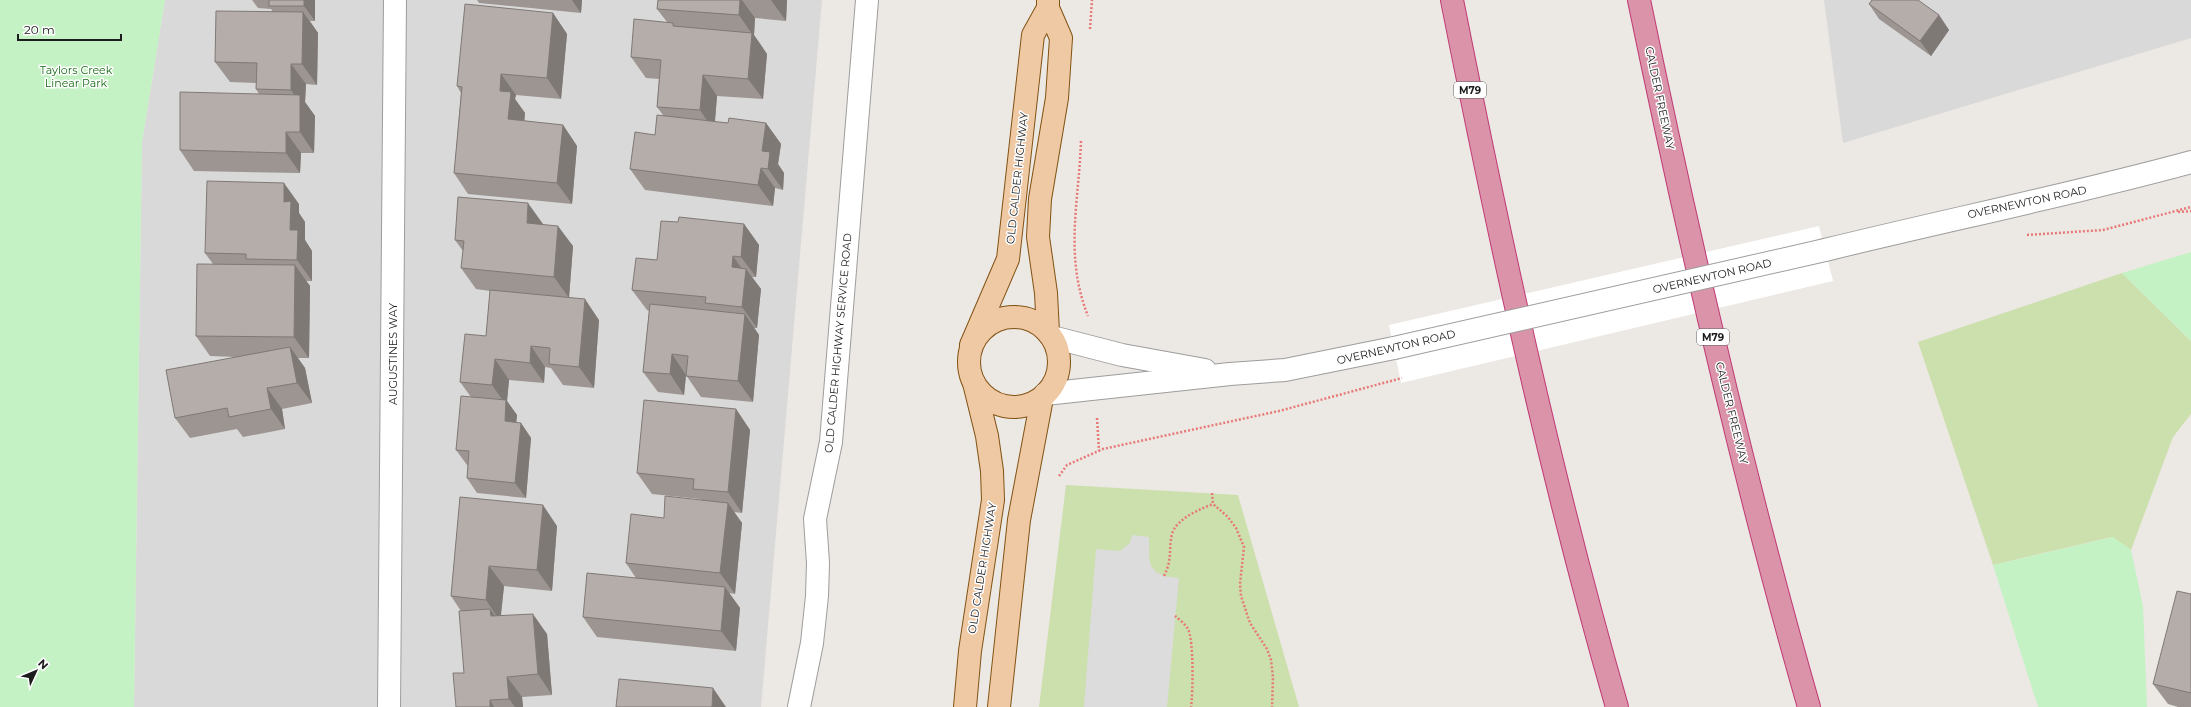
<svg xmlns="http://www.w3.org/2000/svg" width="2191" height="707" viewBox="0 0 2191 707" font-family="Montserrat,sans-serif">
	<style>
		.residential { fill: #dad9d9 }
		.grass { fill: #cce0ae }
		.park { fill: #c5f2c4 }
		.parking { fill: #dcdcdc }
		.pier { fill: #fff }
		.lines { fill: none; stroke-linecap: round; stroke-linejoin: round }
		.minor-casing { stroke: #9d9d9d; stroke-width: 24 }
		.primary-casing { stroke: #815212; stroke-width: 24 }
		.motorway-casing { stroke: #c03975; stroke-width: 24 }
		.path { stroke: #e77978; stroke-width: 2.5; stroke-dasharray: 2 2; stroke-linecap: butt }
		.minor { stroke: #fff; stroke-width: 22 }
		.primary { stroke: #efc8a4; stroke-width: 22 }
		.motorway { stroke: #da93a8; stroke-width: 22 }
		.minor-bridge-casing { stroke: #9d9d9d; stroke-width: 24; stroke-linecap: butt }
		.minor-bridge { stroke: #fff; stroke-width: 22 }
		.wall { fill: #9c9591 }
		.shaded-wall { fill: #7f7976 }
		.building { fill: #b5ada9; stroke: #7f7976 }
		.labels { text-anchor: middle; stroke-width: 3; stroke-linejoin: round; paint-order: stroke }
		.shield { fill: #fff; stroke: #606060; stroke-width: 1 }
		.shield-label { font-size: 10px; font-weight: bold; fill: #1c1c1c }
		.park-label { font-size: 11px; fill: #1a6b19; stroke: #fff }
		.street-label { font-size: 11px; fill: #1c1c1c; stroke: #fff }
	</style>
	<rect width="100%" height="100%" fill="#ece8e3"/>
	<!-- residential -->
	<g class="residential">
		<polygon points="165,0 822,0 761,707 134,707 142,142"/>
		<polygon points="1824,0 2191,0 2191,38 1843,143"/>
	</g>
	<!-- grass -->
	<g class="grass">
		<polygon points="2122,273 2191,341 2191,414 2173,437 2131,550 2112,537 1993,565 1918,342"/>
		<polygon points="1066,485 1238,495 1299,707 1039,707"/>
	</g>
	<!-- park -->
	<g class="park">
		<polygon points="0,0 165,0 142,142 134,707 0,707"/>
		<polygon points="2191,252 2191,341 2122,273"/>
		<polygon points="2113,537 2131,550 2143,606 2147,707 2038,707 1993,565"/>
	</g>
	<!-- parking -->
	<polygon class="parking" points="1132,535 1149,537 1149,558 1151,566 1156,572 1164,576 1179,578 1167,707 1084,707 1096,549 1120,551 1130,543"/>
	<!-- pier -->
	<polygon class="pier" points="1819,226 1833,281 1401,383 1389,325"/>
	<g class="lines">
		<defs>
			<g id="minor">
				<path d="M 1825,250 C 1947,220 2070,195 2191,162"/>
				<polyline points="1052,337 1122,355 1205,370"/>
				<polyline points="1045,394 1230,374 1285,370 1394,348"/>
				<polyline points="389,707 395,0"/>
				<polyline points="799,707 812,643 817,596 818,563 815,519 831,442 867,0"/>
			</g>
			<g id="primary">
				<polyline points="1048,8 1061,38 1057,98 1040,199 1038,237 1046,293 1048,332"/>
				<circle cx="1014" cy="362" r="45"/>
				<polyline points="971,345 1008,259 1033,35 1048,8 1048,0"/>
				<polyline points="965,707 970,651 993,500 992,471 987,436 974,383"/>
				<polyline points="999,707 1019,520 1042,398"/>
			</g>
			<g id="motorway">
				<path d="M 1452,0 C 1499,237 1550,475 1617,707"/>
				<path d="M 1639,0 C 1688,237 1742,474 1809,707"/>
			</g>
		</defs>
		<!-- minor casing -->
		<use href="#minor" class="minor-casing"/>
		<!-- primary casing -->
		<use href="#primary" class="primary-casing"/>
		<!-- motorway casing -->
		<use href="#motorway" class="motorway-casing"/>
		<!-- path -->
		<g class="path">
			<polyline points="1090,29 1092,0"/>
			<path d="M 1081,141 C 1079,202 1064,256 1088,316"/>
			<polyline points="2178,212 2191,211"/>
			<polyline points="2027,235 2103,230 2191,207"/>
			<polyline points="1097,418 1099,451"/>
			<polyline points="1059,476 1067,465 1103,449 1279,411 1402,378"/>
			<polyline points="1212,493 1213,504 1228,517 1236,528 1244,547 1240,584 1241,596 1250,623 1267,649 1271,660 1273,677 1272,707"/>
			<path d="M 1164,576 C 1173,558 1168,551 1172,534 C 1176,519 1200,509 1213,504"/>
			<path d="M 1175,616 C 1179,619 1185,624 1188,629 C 1194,641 1193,693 1191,707"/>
		</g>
		<!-- minor -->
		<use href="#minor" class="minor"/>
		<!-- primary -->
		<use href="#primary" class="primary"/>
		<!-- motorway -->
		<use href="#motorway" class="motorway"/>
		<defs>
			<polyline id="minor-bridge" points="1394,348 1825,250"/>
		</defs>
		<!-- minor-bridge casing -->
		<use href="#minor-bridge" class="minor-bridge-casing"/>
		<!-- minor-bridge -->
		<use href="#minor-bridge" class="minor-bridge"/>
	</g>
	<!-- wall -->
	<g class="wall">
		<polygon points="252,0 315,0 315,21 310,21 318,33 317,85 306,84 305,102 315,116 314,153 301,153 300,173 194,171 180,150 259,94 256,89 256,83 230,82 215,62 273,12 271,9 258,8"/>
		<polygon points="477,0 582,0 581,13 479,3"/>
		<polygon points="658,0 787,0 786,21 755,18 754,35 767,54 763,99 717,96 715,122 728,123 766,123 781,144 778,164 784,173 783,190 775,188 773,206 645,190 630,169 655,135 663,115 657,107 659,79 646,78 631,57 667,22 657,9"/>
		<polygon points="1869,4 1939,15 1949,30 1931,56 1879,19"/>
		<polygon points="553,13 567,34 561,99 516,95 515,99 525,113 524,121 563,125 577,146 572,204 468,194 454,173 461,93 457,86"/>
		<polygon points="299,204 299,213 305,222 305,240 312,251 312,281 306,281 310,286 309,358 298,358 305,368 312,403 282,409 285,429 243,437 237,429 190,438 175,418 236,357 210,356 196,336 213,264 205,253"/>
		<polygon points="678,222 744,224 759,245 756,277 752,277 761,289 757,328 754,328 759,335 753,402 701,397 686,375 684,395 658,392 643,372 649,311 647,310 632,290 657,260"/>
		<polygon points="543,224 573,246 569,297 599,320 594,388 563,385 551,368 545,367 544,383 509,380 507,401 517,415 516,423 521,423 531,438 526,498 477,493 467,478 468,465 467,465 456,450 471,397 460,382 486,336 490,291 476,289 461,268 463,251 455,240"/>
		<polygon points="736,409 750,430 742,513 734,512 742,523 735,594 729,593 740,608 736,651 597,637 583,617 636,578 626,563 664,518 701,500 700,499 652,494 637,473"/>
		<polygon points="460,497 557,526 552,591 504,586 501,616 547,634 552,695 522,697 523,707 456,707 464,673 461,611 451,596"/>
		<polygon points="2191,594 2191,707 2178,707 2168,704 2153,684"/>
	</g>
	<!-- shaded-wall -->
	<g class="shaded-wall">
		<polygon points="304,0 315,0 315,21 304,6"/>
		<polygon points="572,0 582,0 581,13"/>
		<polygon points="740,0 742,0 755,18 754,35 767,54 763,99 748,79 752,34 739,15"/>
		<polygon points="771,0 787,0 786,21"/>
		<polygon points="303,12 318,33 317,85 302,64"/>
		<polygon points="553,13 567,34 561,99 547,78"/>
		<polygon points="1939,15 1949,30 1931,56 1920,41"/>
		<polygon points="291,64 306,84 305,102 315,116 314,153 300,132 300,103 291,90"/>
		<polygon points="501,74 516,95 515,99 525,113 523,140 508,119 500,91"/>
		<polygon points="703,75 717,96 714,131 700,110"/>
		<polygon points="766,123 781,144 778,164 784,173 783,190 768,169 762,151"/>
		<polygon points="563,125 577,146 572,204 557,183"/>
		<polygon points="286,132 301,153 300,173 286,153"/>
		<polygon points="761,168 775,188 773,206 758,185"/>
		<polygon points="284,183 299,204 299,213 305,222 305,240 312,251 312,281 297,260 284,202"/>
		<polygon points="528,203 543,224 541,244 527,223"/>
		<polygon points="744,224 759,245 756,277 741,257"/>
		<polygon points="558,226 573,246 569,298 554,277"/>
		<polygon points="733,256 746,275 746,269 761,289 757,328 742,307 732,267"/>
		<polygon points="295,265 310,286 309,358 294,337"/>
		<polygon points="585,299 599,320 594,388 579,367"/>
		<polygon points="745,314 759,335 753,402 738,381"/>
		<polygon points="531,346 545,367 544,383 530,363"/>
		<polygon points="290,347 305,368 312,403 297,383"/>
		<polygon points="672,354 686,375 684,395 670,374"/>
		<polygon points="495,359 509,380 507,401 517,415 515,436 505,421 506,405 492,385"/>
		<polygon points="267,388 282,409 285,429 271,409"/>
		<polygon points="736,409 750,430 742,513 728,492"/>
		<polygon points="521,423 531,438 526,498 515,483"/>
		<polygon points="728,503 742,523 735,594 720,573"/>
		<polygon points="543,505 557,526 552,591 537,570"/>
		<polygon points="489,566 504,586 500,621 486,600"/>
		<polygon points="725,587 740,608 736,651 721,631"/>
		<polygon points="490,609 505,629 491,616"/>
		<polygon points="533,614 547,634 552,695 538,674"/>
		<polygon points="507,677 522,697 523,707 515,707 509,699"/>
		<polygon points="713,688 726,707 712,707"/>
		<polygon points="490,700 494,707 490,707"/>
	</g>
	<!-- building -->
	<g class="building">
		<rect x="269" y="0" width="35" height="6"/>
		<polygon points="658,0 740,0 739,15 657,9"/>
		<polygon points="1872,0 1918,0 1939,15 1920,41 1869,4"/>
		<polygon points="465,4 553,13 547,78 501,74 500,91 511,92 508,119 563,125 557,183 454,173 462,87 457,86"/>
		<polygon points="216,11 303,12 302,64 291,64 291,90 256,89 257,63 215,62"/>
		<polygon points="634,19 673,23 673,26 752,33 748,79 703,75 700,110 657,107 661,60 631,57"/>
		<polygon points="180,92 300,95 300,132 286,132 286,153 180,150"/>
		<polygon points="657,115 728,123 729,118 766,123 762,151 770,152 768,169 761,168 758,185 630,169 635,132 655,135"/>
		<polygon points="207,181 284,183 284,202 291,201 290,230 298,230 297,260 246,259 246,254 205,253"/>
		<polygon points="458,197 528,203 527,223 558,226 554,277 461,268 464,241 455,240"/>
		<polygon points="679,217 744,224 741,257 733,256 732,267 746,269 742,307 705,303 706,297 632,290 636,258 657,260 661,221 678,222"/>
		<polygon points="197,264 295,265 294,337 196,336"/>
		<polygon points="490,290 585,299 579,367 549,364 550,348 531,346 530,363 495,359 492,385 460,382 465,334 486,336"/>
		<polygon points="650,304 745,314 738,381 686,376 688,356 672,354 670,374 643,372"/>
		<polygon points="290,347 297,383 267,388 271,409 229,417 227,408 175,418 166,370"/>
		<polygon points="461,396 506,400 505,421 521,423 515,483 467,478 469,451 456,450"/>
		<polygon points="644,400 736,409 728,492 693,489 694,479 637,473"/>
		<polygon points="665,496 728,503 720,573 626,563 631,514 664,518"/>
		<polygon points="460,497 543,505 537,570 489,566 486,600 451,596"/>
		<polygon points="587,573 725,587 721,631 583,617"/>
		<polygon points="2177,591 2191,594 2191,693 2153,684"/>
		<polygon points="490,609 491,616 533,614 538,674 507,677 509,699 490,700 490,707 456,707 453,673 464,673 459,611"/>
		<polygon points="619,679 713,688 712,707 616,707"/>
	</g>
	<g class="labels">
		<!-- shield labels -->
		<g class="shield">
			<rect x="1454" y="82" width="32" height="16" rx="3"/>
			<rect x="1697" y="329" width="32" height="16" rx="3"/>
		</g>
		<g class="shield-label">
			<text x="1470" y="94">M79</text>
			<text x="1713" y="341">M79</text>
		</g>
		<!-- park labels -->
		<g class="park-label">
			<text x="76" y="74">Taylors Creek<tspan x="76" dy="13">Linear Park</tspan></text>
		</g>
		<!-- street labels -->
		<g class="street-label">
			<text transform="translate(1660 98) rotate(78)" y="4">CALDER FREEWAY</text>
			<text transform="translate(1017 178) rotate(-84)" y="4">OLD CALDER HIGHWAY</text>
			<text transform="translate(2027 202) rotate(-12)" y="4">OVERNEWTON ROAD</text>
			<text transform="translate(1712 276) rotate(-13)" y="4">OVERNEWTON ROAD</text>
			<text transform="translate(838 343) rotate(-85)" y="4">OLD CALDER HIGHWAY SERVICE ROAD</text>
			<text transform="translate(1396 347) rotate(-13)" y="4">OVERNEWTON ROAD</text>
			<text transform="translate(393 354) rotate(-90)" y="4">AUGUSTINES WAY</text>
			<text transform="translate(1732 413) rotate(76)" y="4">CALDER FREEWAY</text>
			<text transform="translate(982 568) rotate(-81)" y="4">OLD CALDER HIGHWAY</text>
		</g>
	</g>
	<!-- north arrow -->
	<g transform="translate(36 671) rotate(46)" stroke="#ffffff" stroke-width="3" paint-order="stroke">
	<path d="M0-3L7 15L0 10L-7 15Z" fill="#1c1c1c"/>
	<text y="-6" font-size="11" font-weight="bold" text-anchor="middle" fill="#1c1c1c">N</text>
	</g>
	<!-- scale -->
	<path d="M18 34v6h103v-6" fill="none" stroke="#1c1c1c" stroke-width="2"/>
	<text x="24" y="34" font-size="12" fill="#1c1c1c" stroke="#ffffff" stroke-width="3" paint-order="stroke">20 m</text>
</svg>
